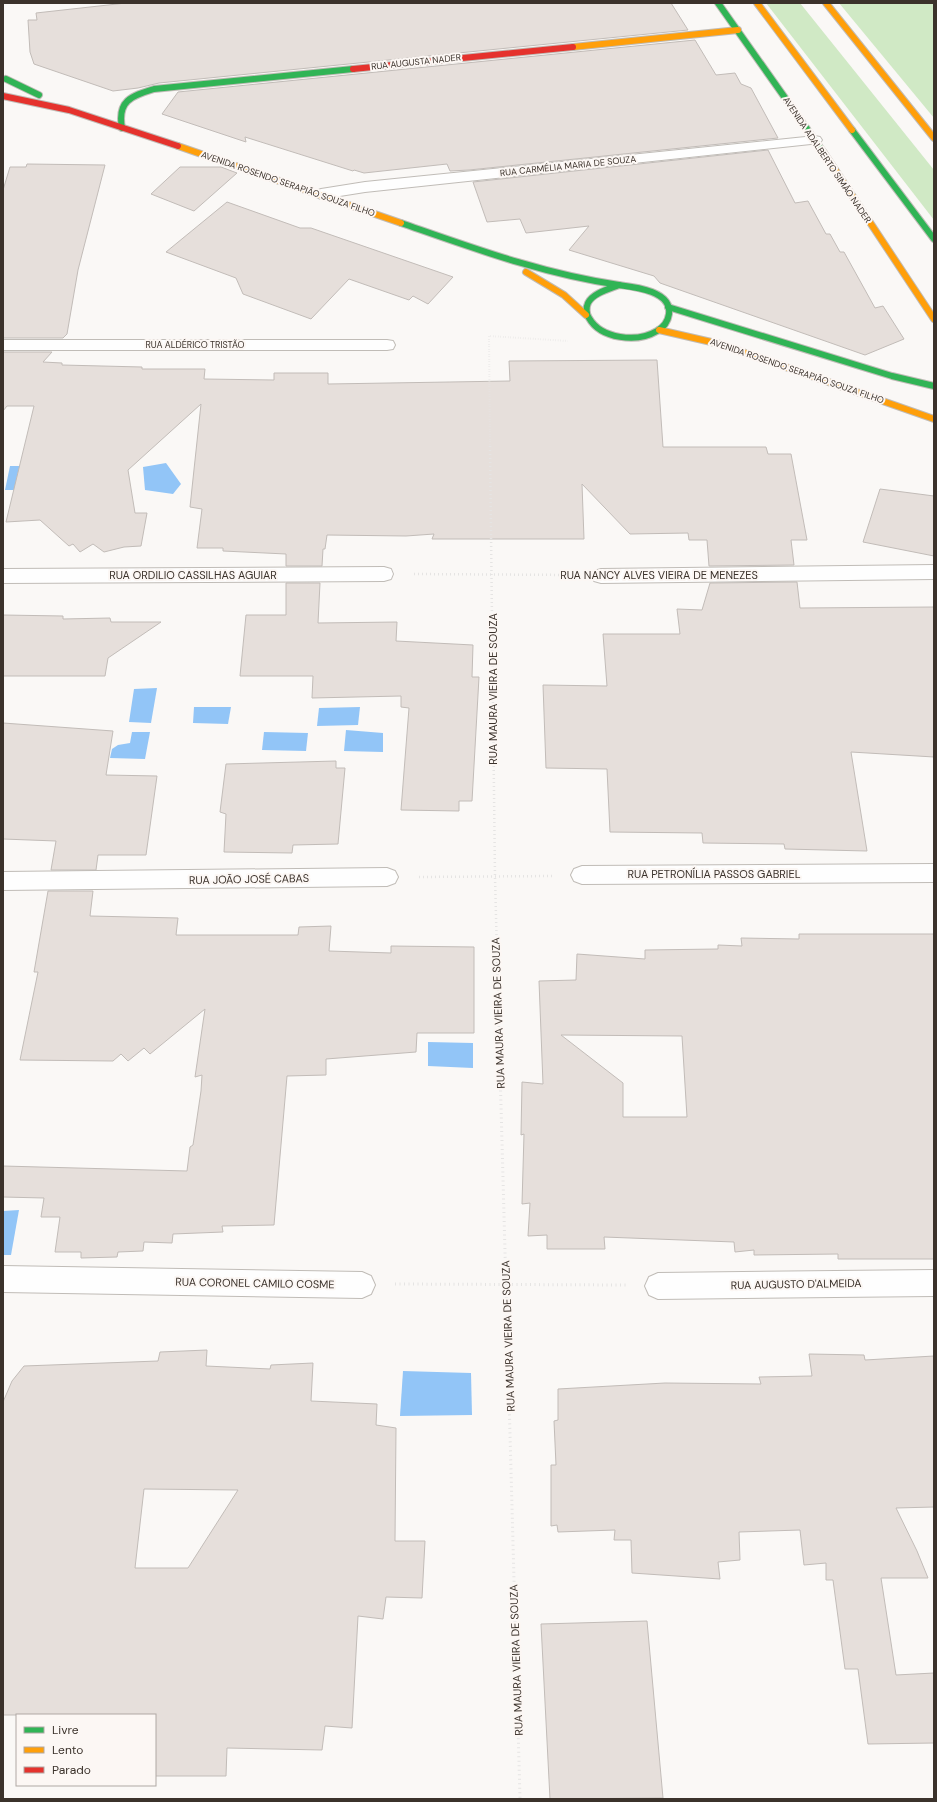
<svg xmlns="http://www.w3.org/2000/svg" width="937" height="1802" viewBox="0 0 937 1802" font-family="'DM Sans',sans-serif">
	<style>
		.green { fill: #d0e9c5 }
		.water { fill: #92c5f7 }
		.building { fill: #e6dfdb; stroke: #c2bcb8; fill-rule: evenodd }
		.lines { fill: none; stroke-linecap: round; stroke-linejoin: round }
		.street-casing { stroke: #c0bcb7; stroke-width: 2 }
		.fast-casing { stroke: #c0bcb7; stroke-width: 8 }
		.slow-casing { stroke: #c0bcb7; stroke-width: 8 }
		.jam-casing { stroke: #c0bcb7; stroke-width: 8 }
		.path-far2 { stroke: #e5e4e3; stroke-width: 2; stroke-dasharray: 0.5 2; stroke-linecap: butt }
		.path-far1 { stroke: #e5e4e3; stroke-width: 2.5; stroke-dasharray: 1 3; stroke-linecap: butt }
		.path { stroke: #e5e4e3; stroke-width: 3; stroke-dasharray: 1 3.5; stroke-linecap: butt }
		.street { fill: #fefefe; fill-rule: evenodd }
		.fast { stroke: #30b455; stroke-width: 6 }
		.slow { stroke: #ff9f0a; stroke-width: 6 }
		.jam { stroke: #e5322d; stroke-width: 6 }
		.labels { text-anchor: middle; stroke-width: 4; stroke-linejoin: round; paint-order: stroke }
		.far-street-label { font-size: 9px; fill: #3b322b; stroke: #fcf7f4 }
		.street-label { font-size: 11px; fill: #3b322b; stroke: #fcf7f4 }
	</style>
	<rect width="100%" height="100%" fill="#faf8f6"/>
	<!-- green -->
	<g class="green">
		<polygon points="766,3 800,3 934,170 934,220"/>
		<polygon points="839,3 934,3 934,118"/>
	</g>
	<!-- water -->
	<g class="water">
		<polygon points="166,463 181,484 173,494 145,490 143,467"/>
		<polygon points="10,466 33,466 28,490 5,490"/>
		<polygon points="157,688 151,723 129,722 134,689"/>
		<polygon points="194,707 231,707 228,724 193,723"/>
		<polygon points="360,707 358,725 317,726 319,708"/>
		<polygon points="346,730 383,733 383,752 344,751"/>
		<polygon points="132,732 150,732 145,759 110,758 112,749 118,745 130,743"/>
		<polygon points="264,732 308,733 306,751 262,750"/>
		<polygon points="428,1042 473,1043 473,1068 428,1066"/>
		<polygon points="19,1210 11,1255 3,1255 3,1211"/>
		<polygon points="403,1371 471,1373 472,1415 400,1416"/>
	</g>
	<!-- building -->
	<g class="building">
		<polygon points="126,3 671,3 688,30 159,83 138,88 113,91 34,64 30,52 28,20 37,20 36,13"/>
		<polygon points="695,40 716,75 735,73 741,84 751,88 778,138 469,170 450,171 447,164 364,173 354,170 353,171 245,137 246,142 162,114 178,92"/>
		<polygon points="768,150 795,203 808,201 826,234 830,234 840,252 844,252 875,308 883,306 904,339 865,355 660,283 654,276 569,250 589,226 526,233 520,219 487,222 473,182"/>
		<polygon points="27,164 105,165 78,270 67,334 63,338 3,338 3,190 10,167 26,167"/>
		<polygon points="180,167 221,167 237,173 194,211 151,194"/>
		<polygon points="227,202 300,228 311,228 453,277 428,304 413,296 409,300 349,279 311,319 243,294 236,278 166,252"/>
		<polygon points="3,352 52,352 43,362 62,363 62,365 142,367 142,369 205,369 204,379 274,380 274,373 328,373 328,384 510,381 509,361 657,360 663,447 766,447 768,454 791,454 807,540 791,540 794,565 709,566 707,540 689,540 688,533 630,534 582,484 584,539 432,539 434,534 406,536 327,535 325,549 323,549 322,566 286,566 286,554 223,551 223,548 197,548 202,509 190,507 201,404 128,470 135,513 147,513 141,546 124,547 104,552 93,544 80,552 73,544 69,546 40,520 6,522 34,406 7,406 3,411"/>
		<polygon points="880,489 934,496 934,556 863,542"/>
		<polygon points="797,582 800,608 934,607 934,757 851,752 867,851 785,849 784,844 703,843 702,833 610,832 607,769 546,768 543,685 607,686 603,634 680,634 677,609 702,610 710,583"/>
		<polygon points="286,583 320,583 318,623 397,622 396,641 473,645 472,677 479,677 472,801 459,801 459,811 401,810 409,708 401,707 401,696 312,698 313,676 240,676 246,615 286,615"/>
		<polygon points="3,615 63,616 63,619 110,618 111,622 161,622 108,658 105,676 3,676"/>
		<polygon points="3,723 113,731 106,775 157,776 146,855 98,855 96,870 51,870 56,841 3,839"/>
		<polygon points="336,761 336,768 345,768 338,844 293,845 292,853 224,852 226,814 220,812 226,764"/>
		<polygon points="48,891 93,891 90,916 178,918 176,935 298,935 299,927 331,926 329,951 391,953 391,946 474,947 474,1033 417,1033 416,1052 326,1059 326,1075 287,1076 274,1225 222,1226 223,1232 173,1234 172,1243 144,1242 143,1251 118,1252 117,1257 81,1258 81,1252 55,1252 60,1217 41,1217 44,1198 3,1197 3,1166 187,1171 190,1147 193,1145 201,1091 202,1075 195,1077 205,1009 150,1054 144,1048 128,1061 121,1054 113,1061 20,1060 38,972 34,972"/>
		<path d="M 799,934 L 934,934 L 934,1259 L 838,1259 L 838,1254 L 754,1255 L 754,1250 L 735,1252 L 734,1242 L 604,1237 L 605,1249 L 547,1249 L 547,1235 L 528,1236 L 530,1203 L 522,1204 L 524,1134 L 521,1135 L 522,1082 L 543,1084 L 539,981 L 576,980 L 577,954 L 645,959 L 645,950 L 718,949 L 718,945 L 742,946 L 741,938 L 799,939 ZM 561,1035 L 682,1036 L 687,1117 L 623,1117 L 623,1083 Z"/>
		<path d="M 207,1350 L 206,1366 L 270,1369 L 271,1365 L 313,1363 L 311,1401 L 377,1404 L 376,1425 L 396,1428 L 395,1541 L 425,1541 L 422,1598 L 386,1597 L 383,1619 L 358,1616 L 352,1728 L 325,1726 L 322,1750 L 227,1748 L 226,1776 L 155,1776 L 155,1715 L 3,1715 L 3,1402 L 12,1381 L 24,1366 L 158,1361 L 160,1352 ZM 144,1489 L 238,1490 L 188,1568 L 135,1568 Z"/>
		<polygon points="809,1354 864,1355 865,1360 934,1356 934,1507 896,1508 917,1551 928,1578 881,1578 896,1675 934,1673 934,1743 868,1744 858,1669 845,1669 833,1580 826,1580 826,1563 804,1565 800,1530 739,1532 740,1560 718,1562 720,1579 632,1573 631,1540 614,1540 615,1530 558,1532 557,1525 551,1526 551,1465 556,1465 554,1421 558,1420 558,1389 665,1383 761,1384 759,1377 812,1376"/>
		<polygon points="647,1621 663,1798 550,1799 541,1624"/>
	</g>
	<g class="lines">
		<defs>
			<g id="street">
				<polygon points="815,136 820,137 822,140 820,143 365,192 321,199 316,197 313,194 316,191 321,189 365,182"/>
				<polygon points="3,340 387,340 393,341 395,345 393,349 387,350 3,350"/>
				<polygon points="934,565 934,579 601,583 594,581 592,576 594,571 601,569"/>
				<polygon points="384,567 391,569 393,574 391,579 384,581 3,583 3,569"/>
				<polygon points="934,864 934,882 582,884 574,881 571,875 574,869 582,866"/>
				<polygon points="387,868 395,871 398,877 395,883 387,886 3,890 3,872"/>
				<polygon points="3,1266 362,1272 371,1276 375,1285 371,1294 362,1298 3,1292"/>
				<polygon points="934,1270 934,1296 658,1299 649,1295 645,1286 649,1277 658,1273"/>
			</g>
			<g id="fast">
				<polyline points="718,3 824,153"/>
				<polyline points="6,79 39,95"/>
				<path d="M 122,128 C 117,101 131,96 154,89 L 353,69"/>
				<polyline points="852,130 934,239"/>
				<path d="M 401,223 C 473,248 543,274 619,285"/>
				<path d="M 619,285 C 635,287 672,291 669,314 C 668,321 664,327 657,331 C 637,343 601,339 589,318 C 586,314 586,307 588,303 C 593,293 609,289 619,285 Z"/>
				<polyline points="668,307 892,376 934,386"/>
			</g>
			<g id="slow">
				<polyline points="757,3 852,130"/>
				<polyline points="826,3 934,138"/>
				<polyline points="573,47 738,30"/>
				<polyline points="178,146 401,223"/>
				<polyline points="824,153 934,319"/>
				<polyline points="526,272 564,295 586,315"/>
				<polyline points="659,330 720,344 934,419"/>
			</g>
			<g id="jam">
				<polyline points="353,69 573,47"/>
				<polyline points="3,96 69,110 178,146"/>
			</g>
		</defs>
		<!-- street casing -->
		<use href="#street" class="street-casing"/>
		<!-- fast casing -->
		<use href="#fast" class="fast-casing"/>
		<!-- slow casing -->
		<use href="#slow" class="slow-casing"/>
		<!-- jam casing -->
		<use href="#jam" class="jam-casing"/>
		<!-- path-far2 -->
		<polyline class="path-far2" points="490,447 489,336 568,341"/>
		<!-- path-far1 -->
		<g class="path-far1">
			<polyline points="490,446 495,877 499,1033"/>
			<polyline points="414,574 571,575"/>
			<polyline points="419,877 552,876"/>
		</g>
		<!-- path -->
		<g class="path">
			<polyline points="499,1032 520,1799"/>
			<polyline points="395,1284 626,1285"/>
		</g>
		<!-- street -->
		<use href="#street" class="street"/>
		<!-- fast -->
		<use href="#fast" class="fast"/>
		<!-- slow -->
		<use href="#slow" class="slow"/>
		<!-- jam -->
		<use href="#jam" class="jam"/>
	</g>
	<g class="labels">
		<!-- far-street labels -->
		<g class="far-street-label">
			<text transform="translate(416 62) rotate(-6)" y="3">RUA AUGUSTA NADER</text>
			<text transform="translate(827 160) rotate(56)" y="3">AVENIDA ADALBERTO SIMÃO NADER</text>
			<text transform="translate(568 166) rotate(-6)" y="3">RUA CARMÉLIA MARIA DE SOUZA</text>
			<text transform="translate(288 184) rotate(19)" y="3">AVENIDA ROSENDO SERAPIÃO SOUZA FILHO</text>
			<text x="195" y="348">RUA ALDÉRICO TRISTÃO</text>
			<text transform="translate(797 371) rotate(19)" y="3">AVENIDA ROSENDO SERAPIÃO SOUZA FILHO</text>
		</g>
		<!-- street labels -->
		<g class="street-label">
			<text x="193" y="579">RUA ORDILIO CASSILHAS AGUIAR</text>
			<text x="659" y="579">RUA NANCY ALVES VIEIRA DE MENEZES</text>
			<text transform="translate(493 689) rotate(-90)" y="4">RUA MAURA VIEIRA DE SOUZA</text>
			<text x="714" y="878">RUA PETRONÍLIA PASSOS GABRIEL</text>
			<text transform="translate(249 879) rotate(-1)" y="4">RUA JOÃO JOSÉ CABAS</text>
			<text transform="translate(498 1013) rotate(-92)" y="4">RUA MAURA VIEIRA DE SOUZA</text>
			<text transform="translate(255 1283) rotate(1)" y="4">RUA CORONEL CAMILO COSME</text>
			<text transform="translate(796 1284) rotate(-1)" y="4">RUA AUGUSTO D'ALMEIDA</text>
			<text transform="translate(508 1336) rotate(-92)" y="4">RUA MAURA VIEIRA DE SOUZA</text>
			<text transform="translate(516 1660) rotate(-92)" y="4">RUA MAURA VIEIRA DE SOUZA</text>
		</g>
	</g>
	<!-- border -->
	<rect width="937" height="1802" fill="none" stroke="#3b322b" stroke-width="8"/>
	<!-- legend -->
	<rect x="16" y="1714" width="140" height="72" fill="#fcf7f4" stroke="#afa8a4"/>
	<rect x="24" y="1727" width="20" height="6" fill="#30b455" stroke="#afa8a4"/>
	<text x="52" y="1734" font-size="12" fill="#3b322b">Livre</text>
	<rect x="24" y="1747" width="20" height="6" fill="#ff9f0a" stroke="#afa8a4"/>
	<text x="52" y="1754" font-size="12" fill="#3b322b">Lento</text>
	<rect x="24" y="1767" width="20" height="6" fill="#e5322d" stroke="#afa8a4"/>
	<text x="52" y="1774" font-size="12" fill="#3b322b">Parado</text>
</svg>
